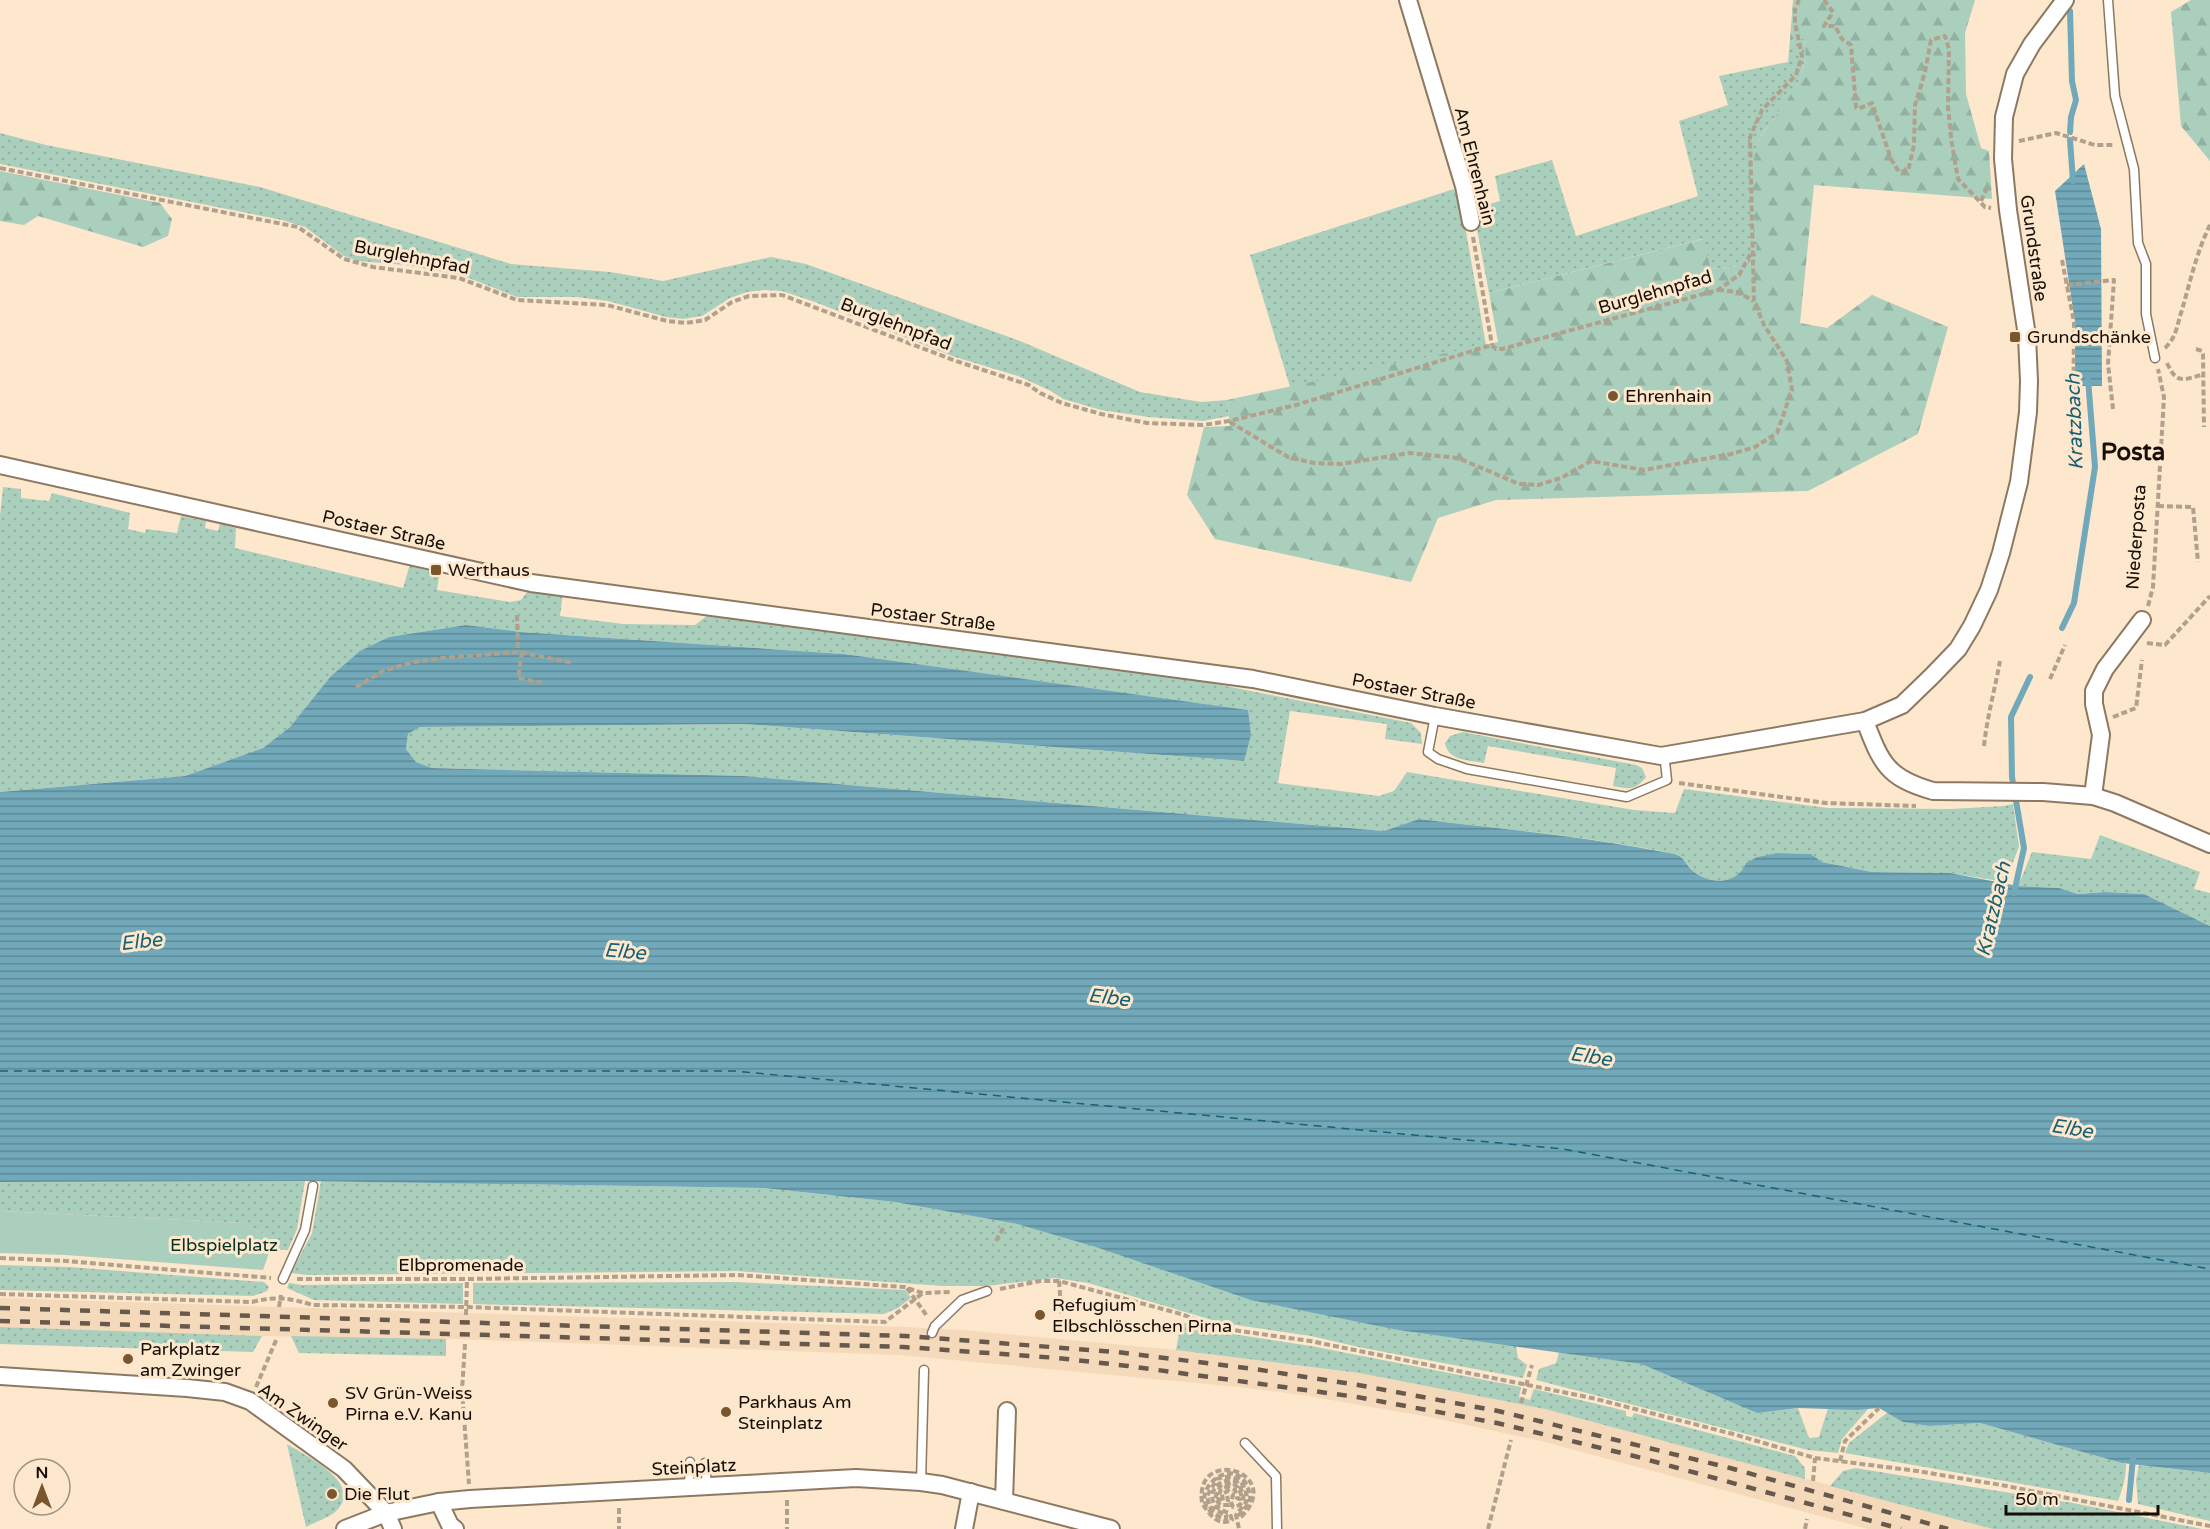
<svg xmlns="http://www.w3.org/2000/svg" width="2210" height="1529" viewBox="0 0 2210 1529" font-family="'Varela Round',sans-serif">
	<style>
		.built { fill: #f4d9ba }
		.grass { fill: url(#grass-dots) }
		.forest { fill: url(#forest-firs) }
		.park { fill: #abcfbd }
		.water { fill: url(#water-rules) }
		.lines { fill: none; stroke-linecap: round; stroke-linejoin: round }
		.stream { stroke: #72a9ba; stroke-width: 6 }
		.ferry { stroke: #196174; stroke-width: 1.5; stroke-dasharray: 8 6; stroke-linecap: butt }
		.lane-casing { stroke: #8d7962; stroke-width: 11 }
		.street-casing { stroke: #8d7962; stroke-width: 20 }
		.path { stroke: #b1a08c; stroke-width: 4; stroke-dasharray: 6 3; stroke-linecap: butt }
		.lane { stroke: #fff; stroke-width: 8 }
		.street { stroke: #fff; stroke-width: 16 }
		.rail { stroke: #675a4c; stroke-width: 4.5; stroke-dasharray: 10 10; stroke-linecap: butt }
		.poi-dot { fill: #7a562f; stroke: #fde7cd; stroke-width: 2 }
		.labels { text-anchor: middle; stroke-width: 6; stroke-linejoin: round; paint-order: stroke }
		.street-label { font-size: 18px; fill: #170f07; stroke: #fde7cd }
		.poi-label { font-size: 18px; fill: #170f07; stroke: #fde7cd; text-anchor: start }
		.park-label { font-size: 18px; fill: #073323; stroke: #fde7cd }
		.water-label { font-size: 20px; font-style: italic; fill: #196174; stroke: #fde7cd }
		.district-label { font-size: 24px; font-weight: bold; fill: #170f07; stroke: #fde7cd }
	</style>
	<defs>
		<pattern id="grass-dots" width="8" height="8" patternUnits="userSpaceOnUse" patternTransform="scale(1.5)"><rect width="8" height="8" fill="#abcfbd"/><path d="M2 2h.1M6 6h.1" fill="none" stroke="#92b1a1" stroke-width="1.8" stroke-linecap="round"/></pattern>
		<pattern id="forest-firs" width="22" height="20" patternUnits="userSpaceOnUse" patternTransform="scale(1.5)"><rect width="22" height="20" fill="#abcfbd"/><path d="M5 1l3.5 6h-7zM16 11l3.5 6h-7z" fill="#92b1a1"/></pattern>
		<pattern id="water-rules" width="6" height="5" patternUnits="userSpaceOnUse" patternTransform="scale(1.5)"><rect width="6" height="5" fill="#72a9ba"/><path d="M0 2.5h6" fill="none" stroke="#5d8895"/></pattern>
	</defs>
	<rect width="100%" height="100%" fill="#fde7cd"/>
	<!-- built -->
	<polygon class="built" points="0,1298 905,1327 963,1330 1176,1350 1359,1373 1545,1409 1993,1529 1868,1529 1541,1441 1430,1417 1302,1395 1240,1387 900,1355 458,1339 262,1336 0,1327"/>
	<!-- grass -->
	<g class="grass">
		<path d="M 1790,39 L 1804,39 C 1810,75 1792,93 1772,121 C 1768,127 1762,133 1759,140 C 1747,171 1756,231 1758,264 L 1711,269 L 1702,239 L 1489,293 L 1476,224 L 1481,222 L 1479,207 L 1500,201 L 1495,176 L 1552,160 L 1576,236 L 1698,196 L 1679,121 L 1728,105 L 1719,76 L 1788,62 Z"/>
		<polygon points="0,133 46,145 260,187 511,264 610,272 663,281 771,257 806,264 1020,341 1140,392 1201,402 1227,400 1229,416 1203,421 1148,417 1101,410 1063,399 1051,391 1018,376 955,357 815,302 782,291 764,290 747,292 730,298 702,316 683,319 666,317 608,301 576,297 517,297 461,275 405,265 358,261 344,256 305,227 282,220 0,164"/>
		<polygon points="1454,189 1465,226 1486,345 1290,387 1250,255"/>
		<path d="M 3,487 L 21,489 L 21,498 L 49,501 L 52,493 L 130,513 L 128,529 L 145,533 L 146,529 L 177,533 L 181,516 L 206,521 L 205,528 L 218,531 L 220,524 L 236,528 L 235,548 L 403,588 L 410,564 L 440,571 L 437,590 L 510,602 L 521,600 L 530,588 L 563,593 L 560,616 L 623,624 L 695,625 L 708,615 L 852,632 L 1191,679 L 1411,723 L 1421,733 L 1422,744 L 1385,739 L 1387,724 L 1290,711 L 1278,783 L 1379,796 L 1394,791 L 1407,772 L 1634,810 L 1675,813 L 1684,789 L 1828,808 L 1951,809 L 2004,806 L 2013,804 L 2019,847 L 2005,882 L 1950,873 L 1872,872 L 1822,862 L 1811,854 L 1778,853 L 1757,857 L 1746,863 C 1737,885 1710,885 1693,871 C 1688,866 1684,857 1677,855 C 1673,853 1668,853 1664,852 C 1584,836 1500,829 1419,819 L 1384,831 L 744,776 L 432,768 L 416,762 L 406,749 L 408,734 L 420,727 L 744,724 L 1243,761 L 1251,735 L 1247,710 L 844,654 L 521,632 L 466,625 L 389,637 L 330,677 L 290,727 L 263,748 L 185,776 L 0,792 L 0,516 Z"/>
		<path d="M 1463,732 L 1636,765 L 1642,768 L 1646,777 C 1635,791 1629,789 1613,786 L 1616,768 L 1488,746 L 1484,763 C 1469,760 1448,761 1445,743 L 1450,736 Z"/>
		<polygon points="2100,835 2200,872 2194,889 2210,893 2210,926 2144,894 2105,892 2078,894 2059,888 2018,886 2032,852 2091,859"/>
		<polygon points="305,1181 297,1229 288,1250 270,1250 263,1234 245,1223 0,1211 0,1182"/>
		<polygon points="321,1181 764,1188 895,1202 1017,1224 1398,1330 1516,1346 1518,1358 1527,1365 1523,1378 1363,1348 1311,1336 1222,1323 1088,1283 1055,1278 986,1286 943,1286 736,1271 308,1275 291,1273 312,1233"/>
		<polygon points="0,1265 69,1267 264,1282 269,1287 267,1291 253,1296 0,1290"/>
		<polygon points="735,1282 905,1290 911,1298 898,1308 884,1314 473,1304 473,1283"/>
		<polygon points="289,1283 302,1285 463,1283 463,1304 314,1300 287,1288"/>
		<polygon points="1181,1322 1219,1332 1311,1346 1521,1387 1519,1397 1530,1400 1534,1389 1626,1411 1626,1416 1632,1417 1634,1413 1795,1456 1805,1468 1805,1479 1545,1409 1359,1373 1176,1350"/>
		<polygon points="0,1327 262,1336 253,1352 0,1344"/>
		<polygon points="291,1336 446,1339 446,1356 299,1353"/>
		<polygon points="1559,1352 1641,1364 1757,1413 1798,1408 1809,1438 1819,1437 1828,1408 1868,1409 1842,1439 1838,1453 1808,1450 1536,1380 1539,1369 1556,1363"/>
		<path d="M 1888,1412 L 1903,1422 L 1929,1426 L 1980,1423 L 2126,1464 C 2126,1477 2123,1488 2118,1501 L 1845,1453 L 1849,1443 Z"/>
		<path d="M 287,1444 C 306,1456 366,1484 335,1512 C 328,1518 315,1522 306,1527 Z"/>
		<polygon points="2139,1465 2210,1473 2210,1521 2138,1504 2136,1480"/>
		<polygon points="1855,1468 2073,1503 2202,1529 1993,1529 1830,1486 1843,1471"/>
	</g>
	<!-- forest -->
	<g class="forest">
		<path d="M 1793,0 L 1975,0 L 1965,33 L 1966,94 L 1981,148 L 1989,151 L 1992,199 L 1814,185 L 1800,323 L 1827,328 L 1872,295 L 1948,327 L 1918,434 L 1808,491 L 1496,500 L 1438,518 L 1411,582 L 1215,539 L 1187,495 L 1204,427 L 1230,426 L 1227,400 L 1498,342 L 1489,293 L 1703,239 L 1711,269 L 1757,264 C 1757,230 1746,172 1759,140 C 1761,135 1766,130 1769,125 C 1789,96 1811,76 1804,39 L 1790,39 Z"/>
		<polygon points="2191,0 2210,0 2210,161 2181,126 2171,12"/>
		<polygon points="0,171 160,203 172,219 168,236 143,247 38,216 24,225 0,221"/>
	</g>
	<!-- park -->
	<polygon class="park" points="0,1211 245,1223 263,1234 270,1250 263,1270 66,1255 0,1253"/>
	<!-- water -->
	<g class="water">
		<polygon points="2084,164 2101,229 2102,386 2075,386 2075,322 2055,191"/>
		<path d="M 466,625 L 521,632 L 844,654 L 1248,710 L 1251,735 L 1244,761 L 744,724 L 420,727 L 408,734 L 406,749 L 416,762 L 432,768 L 744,776 L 1384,831 L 1419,819 C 1500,829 1584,836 1663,852 C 1668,853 1673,853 1677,855 C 1684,857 1687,866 1693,871 C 1710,885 1737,885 1746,863 L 1757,857 L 1777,853 L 1811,854 L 1822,862 L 1872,872 L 1950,873 L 2018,886 L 2059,888 L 2078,894 L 2105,892 L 2144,894 L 2210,926 L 2210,1473 L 2122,1463 L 1980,1423 L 1929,1426 L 1903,1422 L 1879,1408 L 1856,1410 L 1798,1408 L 1757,1413 L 1641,1364 L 1398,1330 L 1251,1300 L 1096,1247 L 1017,1224 L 895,1202 L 764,1188 L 305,1181 L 0,1182 L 0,792 L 185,776 L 263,748 L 290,727 L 330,677 L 360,651 L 389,637 Z"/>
	</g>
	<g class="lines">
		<!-- stream -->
		<g class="stream">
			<polyline points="2070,11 2072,81 2076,100 2071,117 2070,132"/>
			<polyline points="2070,140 2073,181"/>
			<polyline points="2062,628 2074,603 2095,467 2088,379"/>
			<polyline points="2014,893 2024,848 2012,777 2011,717 2030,677"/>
			<polyline points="2129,1500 2133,1458"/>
		</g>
		<!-- ferry -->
		<polyline class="ferry" points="0,1071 734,1071 1563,1149 2210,1269"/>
		<defs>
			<g id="lane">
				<polyline points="2108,0 2115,96 2134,169 2138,243 2146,264 2146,314 2155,358"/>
				<polyline points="1435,716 1428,752 1438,759 1467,769 1627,797 1667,780 1665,762 1661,756"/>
				<polyline points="283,1279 305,1230 313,1186"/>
				<polyline points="932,1333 935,1326 962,1300 987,1291"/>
				<polyline points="1245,1443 1276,1476 1277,1529"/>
				<polyline points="705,1463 707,1486"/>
				<polyline points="921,1482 924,1370"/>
				<polyline points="689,1487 690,1462"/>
			</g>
			<g id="street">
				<polyline points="1408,0 1464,186 1471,222"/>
				<polyline points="0,465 531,583 1253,679 1435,716 1661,756 1865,721 1902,705 1932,676 1958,649 1972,626 1989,590 2001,553 2019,482 2028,412 2029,381 2027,336 2008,210 2003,159 2004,117 2015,74 2032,44 2065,0"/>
				<path d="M 1865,721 C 1881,763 1887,778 1933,791 L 2043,792 L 2093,796 L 2115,803 L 2210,844"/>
				<polyline points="2093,796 2101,735 2094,704 2094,691 2105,669 2142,620"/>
				<polyline points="0,1376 187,1388 225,1392 250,1401 344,1469 386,1513 393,1529"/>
				<polyline points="1004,1501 1007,1411"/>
				<polyline points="439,1502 450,1525 455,1529"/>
				<polyline points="345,1529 386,1513 439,1502 470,1499 856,1478 921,1482 942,1485 1111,1529"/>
				<polyline points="964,1529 971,1492"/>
			</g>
		</defs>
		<!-- lane casing -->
		<use href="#lane" class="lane-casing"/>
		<!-- street casing -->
		<use href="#street" class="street-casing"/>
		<!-- path -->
		<g class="path">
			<polyline points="1824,0 1833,12 1824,26 1835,26 1842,39 1851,45 1856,107 1858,109 1872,103 1891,159 1899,172 1908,171 1914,145 1915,105 1925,72 1931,40 1945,36 1949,49 1948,106 1951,138 1958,179 1985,207 1991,208"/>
			<polyline points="2019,141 2056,133 2095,145 2114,145"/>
			<polyline points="0,168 298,227 344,259 373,267 459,278 517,300 607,305 667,321 686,323 705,320 732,302 749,296 782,295 956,361 1029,385 1040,393 1062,403 1101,414 1147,423 1203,425 1229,421 1296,405 1492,345 1496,349 1502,349 1718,290 1739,275 1751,253"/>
			<polyline points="1981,201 1987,188"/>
			<polyline points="1473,237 1492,345"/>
			<polyline points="2062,260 2074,322 2073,449 2067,455"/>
			<polyline points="2067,285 2114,280 2108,364 2113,409"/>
			<polyline points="1718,290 1738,292 1753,301"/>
			<path d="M 2165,348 C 2177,337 2177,324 2182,310 C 2190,282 2197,251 2210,225"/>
			<polyline points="2196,349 2202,351 2203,354 2204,427"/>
			<path d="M 2167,363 C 2177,385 2183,380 2204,374"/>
			<polyline points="1230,422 1288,457 1314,463 1341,464 1410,453 1458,458 1519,484 1538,485 1561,478 1591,461 1644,470 1731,454 1755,447 1777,433 1792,390 1787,361 1764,325 1754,301 1750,137 1762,110 1796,75 1802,56 1795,23 1795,10 1799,0"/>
			<polyline points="2158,506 2193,507 2198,562"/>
			<polyline points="2148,606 2153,587 2164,397 2158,369"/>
			<polyline points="517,615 518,652"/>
			<polyline points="2147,643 2165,645 2210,596"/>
			<polyline points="522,652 518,678 542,683"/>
			<polyline points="2050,679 2065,645"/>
			<polyline points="356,687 383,671 414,662 443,658 518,652 574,663"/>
			<polyline points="2113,717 2136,708 2142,660"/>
			<path d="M 1984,746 C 1987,717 1995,689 2000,661"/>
			<polyline points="1679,783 1826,803 1916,806"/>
			<polyline points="996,1241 1005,1225"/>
			<polyline points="0,1258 66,1261 271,1278"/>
			<polyline points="297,1279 467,1279 738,1275 904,1287 923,1293 951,1292"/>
			<polyline points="1059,1281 1063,1334"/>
			<polyline points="907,1288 927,1316"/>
			<polyline points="1000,1289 1040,1281 1059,1281 1181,1314 1219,1328 1310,1341 1592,1398 1733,1434 1815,1458 1917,1471 2001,1485 2210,1526"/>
			<path d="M 0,1294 L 252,1302 C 275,1296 291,1298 312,1305 L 466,1307 L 885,1322 L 923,1293"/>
			<polyline points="279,1307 281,1295"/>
			<polyline points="466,1315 467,1279"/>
			<polyline points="465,1344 462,1390 469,1484"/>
			<polyline points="256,1387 277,1338"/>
			<polyline points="1521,1403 1532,1365"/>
			<polyline points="1840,1461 1845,1441 1879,1408"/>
			<polyline points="1813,1481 1815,1458"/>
			<path d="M 1227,1496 L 1229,1505 L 1220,1505 L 1215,1498 L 1221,1485 L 1233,1483 L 1239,1489 L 1242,1497 L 1240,1499 L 1237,1498 L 1235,1490 L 1227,1487 L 1221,1489 L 1218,1498 L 1220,1502 L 1223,1501 L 1222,1494 L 1228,1491 L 1233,1495 L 1231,1502 L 1233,1507 C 1249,1505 1243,1491 1237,1482 C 1220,1475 1205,1493 1216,1507 L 1230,1514 L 1232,1520 C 1218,1527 1209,1514 1202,1503 C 1194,1445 1285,1472 1242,1516 L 1238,1516 C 1248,1504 1255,1501 1246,1484 C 1230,1451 1174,1504 1226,1519 L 1226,1515 L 1210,1507 L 1207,1496 L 1217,1479 C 1235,1472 1247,1482 1247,1501 L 1236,1515 L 1239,1529"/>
			<polyline points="787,1500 787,1529"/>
			<polyline points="619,1508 619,1529"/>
			<polyline points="1488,1529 1511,1440"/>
			<polyline points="1805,1529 1807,1519"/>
		</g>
		<!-- lane -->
		<use href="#lane" class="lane"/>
		<!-- street -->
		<use href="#street" class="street"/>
		<!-- rail -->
		<g class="rail">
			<polyline points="0,1308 905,1336 1117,1352 1254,1369 1358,1385 1498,1411 1730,1468 1948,1529"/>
			<polyline points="0,1321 904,1347 1058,1358 1128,1366 1357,1397 1497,1423 1634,1456 1901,1529"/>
		</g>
	</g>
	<!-- markers -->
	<g class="poi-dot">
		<rect x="2009" y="331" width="12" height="12" rx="3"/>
		<circle cx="1613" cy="396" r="6"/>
		<rect x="430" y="564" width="12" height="12" rx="3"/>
		<circle cx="1040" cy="1315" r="6"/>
		<circle cx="128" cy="1359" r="6"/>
		<circle cx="333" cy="1403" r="6"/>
		<circle cx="726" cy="1412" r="6"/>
		<circle cx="332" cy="1494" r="6"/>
	</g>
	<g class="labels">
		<!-- street labels -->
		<g class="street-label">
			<text transform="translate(1475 166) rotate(76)" y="6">Am Ehrenhain</text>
			<text transform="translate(2034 248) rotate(82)" y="6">Grundstraße</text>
			<text transform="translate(412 257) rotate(11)" y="6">Burglehnpfad</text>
			<text transform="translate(1655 292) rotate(-16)" y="6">Burglehnpfad</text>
			<text transform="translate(896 324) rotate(21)" y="6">Burglehnpfad</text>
			<text transform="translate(384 530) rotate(13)" y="6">Postaer Straße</text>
			<text transform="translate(2136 537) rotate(-86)" y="6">Niederposta</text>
			<text transform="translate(933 617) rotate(7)" y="6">Postaer Straße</text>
			<text transform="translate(1414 691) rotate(11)" y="6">Postaer Straße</text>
			<text x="461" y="1271">Elbpromenade</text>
			<text transform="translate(303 1417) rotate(35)" y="6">Am Zwinger</text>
			<text transform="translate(694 1467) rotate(-3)" y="6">Steinplatz</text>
		</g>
		<!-- poi labels -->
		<g class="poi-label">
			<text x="2027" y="343">Grundschänke</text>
			<text x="1625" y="402">Ehrenhain</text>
			<text x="448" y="576">Werthaus</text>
			<text x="1052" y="1311">Refugium<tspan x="1052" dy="21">Elbschlösschen Pirna</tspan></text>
			<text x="140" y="1355">Parkplatz<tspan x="140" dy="21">am Zwinger</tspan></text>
			<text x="345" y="1399">SV Grün-Weiss<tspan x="345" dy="21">Pirna e.V. Kanu</tspan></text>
			<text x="738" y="1408">Parkhaus Am<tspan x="738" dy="21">Steinplatz</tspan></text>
			<text x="344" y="1500">Die Flut</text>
		</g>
		<!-- park labels -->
		<g class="park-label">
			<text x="224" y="1251">Elbspielplatz</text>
		</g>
		<!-- water labels -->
		<g class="water-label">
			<text transform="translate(2074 422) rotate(-92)" y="7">Kratzbach</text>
			<text transform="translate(1993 909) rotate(-77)" y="7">Kratzbach</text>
			<text transform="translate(141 941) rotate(-6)" y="7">Elbe</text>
			<text transform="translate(625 951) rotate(5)" y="7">Elbe</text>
			<text transform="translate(1109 997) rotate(7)" y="7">Elbe</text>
			<text transform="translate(1591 1056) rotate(9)" y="7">Elbe</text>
			<text transform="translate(2072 1128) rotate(9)" y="7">Elbe</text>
		</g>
		<!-- district labels -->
		<g class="district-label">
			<text x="2133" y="460">Posta</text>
		</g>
	</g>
	<!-- north arrow -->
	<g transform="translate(42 1487)"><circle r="28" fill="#fde7cd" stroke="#a1917e" stroke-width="1.5"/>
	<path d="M0-4.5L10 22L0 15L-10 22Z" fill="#7a562f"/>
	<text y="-9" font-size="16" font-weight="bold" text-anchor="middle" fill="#170f07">N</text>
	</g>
	<!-- scale -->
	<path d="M2006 1505v9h152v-9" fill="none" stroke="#170f07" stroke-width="3"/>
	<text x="2015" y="1505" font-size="18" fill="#170f07" stroke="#fde7cd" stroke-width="4.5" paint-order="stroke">50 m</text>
</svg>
